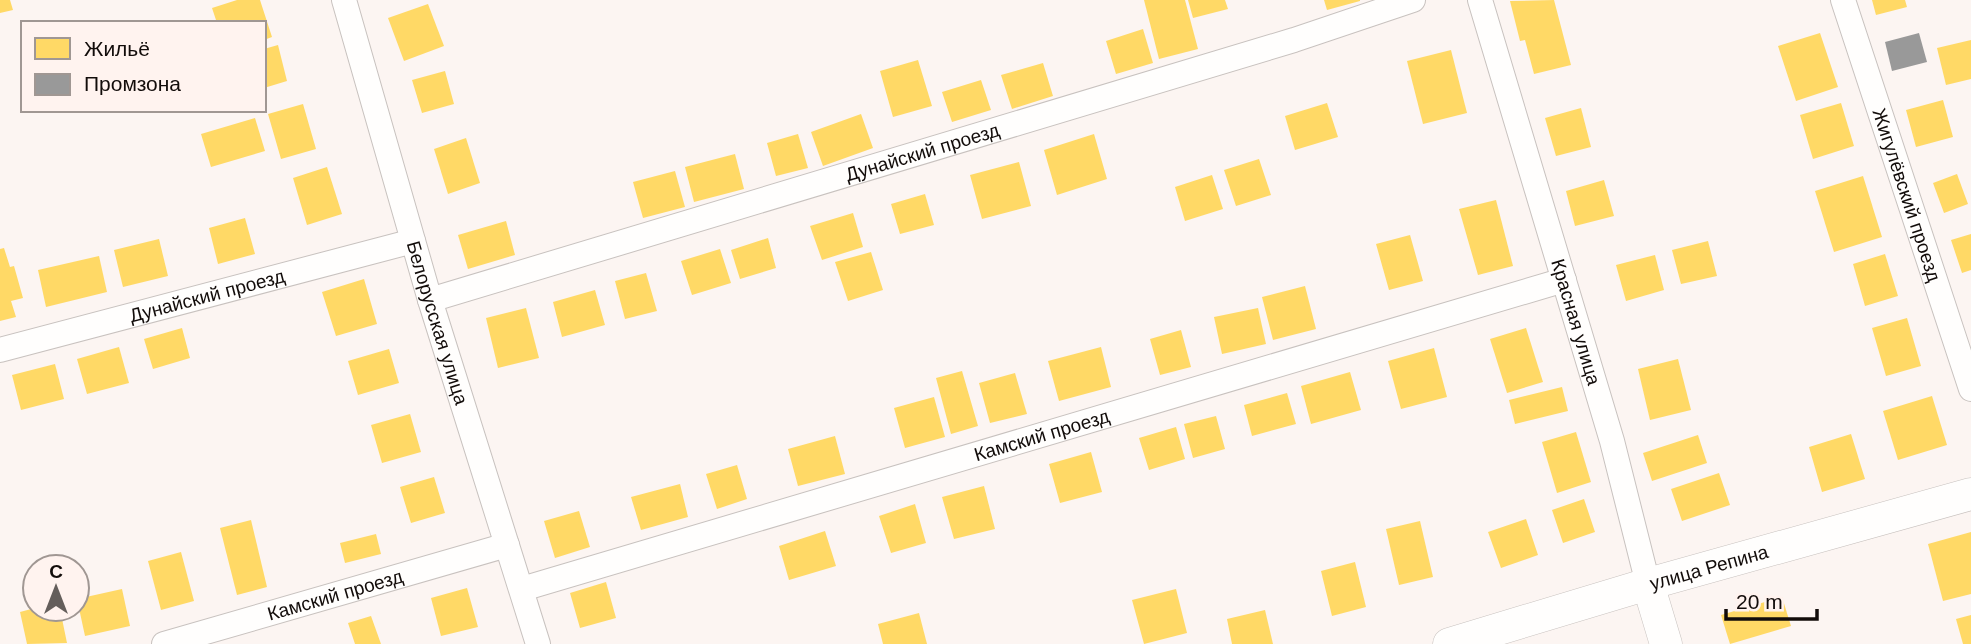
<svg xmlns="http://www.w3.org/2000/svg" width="1971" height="644" viewBox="0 0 1971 644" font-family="Arial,sans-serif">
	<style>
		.homes { fill: #ffd966 }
		.industry { fill: #999 }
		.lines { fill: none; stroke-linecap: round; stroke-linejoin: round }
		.minor-casing { stroke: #c8c2bf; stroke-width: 26 }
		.tertiary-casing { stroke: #c8c2bf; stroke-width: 33 }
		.minor { stroke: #fffefd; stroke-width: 24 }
		.tertiary { stroke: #fffefd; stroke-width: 32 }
		.labels { text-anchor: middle; stroke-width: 7; stroke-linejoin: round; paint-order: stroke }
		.street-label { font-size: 19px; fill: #120c0a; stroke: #fff3ef }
	</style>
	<rect width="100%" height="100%" fill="#fcf5f2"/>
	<!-- homes -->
	<g class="homes">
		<polygon points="0,0 10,0 13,10 0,13"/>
		<polygon points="237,0 260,0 272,37 264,40 264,23 217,23 212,8"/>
		<polygon points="1144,0 1185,0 1198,49 1159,59"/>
		<polygon points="1188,0 1225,0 1228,9 1193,18"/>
		<polygon points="1324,0 1360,0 1360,1 1327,10"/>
		<polygon points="1554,0 1571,65 1534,74 1525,40 1520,41 1510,1"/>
		<polygon points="1872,0 1905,0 1907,7 1876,15"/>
		<polygon points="428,4 444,46 404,61 388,18"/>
		<polygon points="1143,29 1153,63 1116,74 1106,41"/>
		<polygon points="1820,33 1838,87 1796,101 1778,46"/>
		<polygon points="1971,40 1971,79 1946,85 1937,48"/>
		<polygon points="278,45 287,81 264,88 264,49"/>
		<polygon points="1451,50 1467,113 1423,124 1407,61"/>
		<polygon points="918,60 932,106 893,117 880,71"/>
		<polygon points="1043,63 1053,96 1012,109 1001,75"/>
		<polygon points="445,71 454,104 422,113 412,80"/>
		<polygon points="981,80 991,110 952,122 942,92"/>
		<polygon points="1943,100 1953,137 1916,147 1906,110"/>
		<polygon points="1327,103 1338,137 1295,150 1285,116"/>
		<polygon points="1841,103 1854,146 1813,159 1800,115"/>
		<polygon points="303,104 316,149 281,159 268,114"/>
		<polygon points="1581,108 1591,147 1556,156 1545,118"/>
		<polygon points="861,114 873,148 823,166 811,132"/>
		<polygon points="255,118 265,151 211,167 201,134"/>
		<polygon points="798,134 808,168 776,176 767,143"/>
		<polygon points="1094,134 1107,179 1057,195 1044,150"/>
		<polygon points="466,138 480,183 448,194 434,149"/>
		<polygon points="735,154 744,189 694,202 685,167"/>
		<polygon points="1259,159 1271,195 1236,206 1224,170"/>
		<polygon points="1019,162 1031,206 982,219 970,175"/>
		<polygon points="327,167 342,214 307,225 293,178"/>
		<polygon points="675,171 685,207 643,218 633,182"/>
		<polygon points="1957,174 1968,204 1944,213 1933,183"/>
		<polygon points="1212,175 1223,209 1185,221 1175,187"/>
		<polygon points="1863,176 1882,237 1834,252 1815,191"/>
		<polygon points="1604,180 1614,216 1575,226 1566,191"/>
		<polygon points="925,194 934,225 900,234 891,204"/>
		<polygon points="1496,200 1513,266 1478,275 1459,209"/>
		<polygon points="853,213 863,247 822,260 810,226"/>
		<polygon points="245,218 255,254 218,264 209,228"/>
		<polygon points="506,221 515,255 468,269 458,235"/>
		<polygon points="1971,234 1971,270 1962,273 1951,240"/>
		<polygon points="1410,235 1423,281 1389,290 1376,244"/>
		<polygon points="768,238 776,268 740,279 731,250"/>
		<polygon points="159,239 168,276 123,287 114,250"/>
		<polygon points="1708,241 1717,276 1681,284 1672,250"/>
		<polygon points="4,248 10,267 14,266 23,298 11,301 16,317 0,321 0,249"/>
		<polygon points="720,249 731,283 692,295 681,261"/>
		<polygon points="871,252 883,290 848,301 835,262"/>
		<polygon points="1885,254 1898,296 1865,306 1853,264"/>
		<polygon points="1655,255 1664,290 1626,301 1616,265"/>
		<polygon points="99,256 107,292 46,307 38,270"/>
		<polygon points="646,273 657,311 625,319 615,281"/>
		<polygon points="364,279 377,324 336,336 322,292"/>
		<polygon points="1305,286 1316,329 1273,340 1262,297"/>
		<polygon points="595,290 605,325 562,337 553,302"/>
		<polygon points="526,308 539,358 498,368 486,318"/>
		<polygon points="1258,308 1266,344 1222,354 1214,317"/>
		<polygon points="1907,318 1921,366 1886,376 1872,328"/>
		<polygon points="182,328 190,358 153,369 144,339"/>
		<polygon points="1526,328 1543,382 1507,393 1490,339"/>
		<polygon points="1181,330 1191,367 1160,375 1150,339"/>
		<polygon points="119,347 129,383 87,394 77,359"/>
		<polygon points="1101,347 1111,387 1059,401 1048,361"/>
		<polygon points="1434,348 1447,397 1401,409 1388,361"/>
		<polygon points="389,349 399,383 358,395 348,361"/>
		<polygon points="1678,359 1691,410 1650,420 1638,369"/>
		<polygon points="55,364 64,399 21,410 12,375"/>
		<polygon points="962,371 978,426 951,434 936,378"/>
		<polygon points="1350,372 1361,410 1311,424 1301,386"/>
		<polygon points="1015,373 1027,414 990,423 979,383"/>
		<polygon points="1562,387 1568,411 1515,424 1509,400"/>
		<polygon points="1287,393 1296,424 1252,436 1244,405"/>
		<polygon points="1932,396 1947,445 1898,460 1883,411"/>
		<polygon points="934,397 945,437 905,448 894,408"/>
		<polygon points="410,414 421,452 382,463 371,425"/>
		<polygon points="1216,416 1225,449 1193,458 1184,424"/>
		<polygon points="1176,427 1185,459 1149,470 1139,438"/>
		<polygon points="1576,432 1591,482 1557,493 1542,442"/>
		<polygon points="1851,434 1865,479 1822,492 1809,447"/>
		<polygon points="1698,435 1707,463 1652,481 1643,453"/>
		<polygon points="835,436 845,474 798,486 788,449"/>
		<polygon points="1091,452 1102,492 1060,503 1049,464"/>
		<polygon points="737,465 747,499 717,509 706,474"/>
		<polygon points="1719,473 1730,505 1682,521 1671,489"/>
		<polygon points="434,477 445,513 411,523 400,487"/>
		<polygon points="680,484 688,517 641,530 631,497"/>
		<polygon points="984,486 995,529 954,539 942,497"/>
		<polygon points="1584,499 1595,532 1563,543 1552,510"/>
		<polygon points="915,504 926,543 891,553 879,516"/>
		<polygon points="579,511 590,547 555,558 544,521"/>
		<polygon points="1526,519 1538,555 1501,568 1488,532"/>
		<polygon points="251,520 267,587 237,595 220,528"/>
		<polygon points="1420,521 1433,577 1399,585 1386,529"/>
		<polygon points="825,531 836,566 789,580 779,546"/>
		<polygon points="1971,532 1971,594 1943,601 1928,544"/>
		<polygon points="376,534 381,554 345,563 340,543"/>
		<polygon points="181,552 194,601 161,610 148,561"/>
		<polygon points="1355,562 1366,607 1332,616 1321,571"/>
		<polygon points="606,582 616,618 580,628 570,593"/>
		<polygon points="467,588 478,627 441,636 431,598"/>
		<polygon points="122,589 130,626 85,636 77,599"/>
		<polygon points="1176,589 1187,633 1144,644 1132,600"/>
		<polygon points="1782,597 1791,626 1730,644 1721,615"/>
		<polygon points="35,608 60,609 67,643 27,644 20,612"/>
		<polygon points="1265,610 1273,644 1232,644 1227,619"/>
		<polygon points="919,613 927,644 883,644 878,624"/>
		<polygon points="1971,615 1971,644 1963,644 1956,619"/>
		<polygon points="371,616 381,644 355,644 348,623"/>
	</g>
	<!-- industry -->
	<polygon class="industry" points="1919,33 1927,62 1892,71 1885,42"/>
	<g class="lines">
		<defs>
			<g id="minor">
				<path id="s1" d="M 344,0 L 430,300 L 538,644"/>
				<path id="s2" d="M 1480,0 L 1612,441 L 1648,584"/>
				<path id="s3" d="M 1843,0 L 1971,389"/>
				<path id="s4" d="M 430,300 L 1294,40 L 1413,0"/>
				<path id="s5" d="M 0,350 L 413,241"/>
				<path id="s6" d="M 522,589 L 1564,280"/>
				<path id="s7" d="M 164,644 L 507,545"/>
			</g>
			<g id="tertiary">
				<polyline points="1648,584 1666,644"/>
				<path id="s8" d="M 1449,644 L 1648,584 L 1971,494"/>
			</g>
		</defs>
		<!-- minor casing -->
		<use href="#minor" class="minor-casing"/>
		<!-- tertiary casing -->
		<use href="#tertiary" class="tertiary-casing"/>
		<!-- minor -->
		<use href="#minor" class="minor"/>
		<!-- tertiary -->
		<use href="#tertiary" class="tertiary"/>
	</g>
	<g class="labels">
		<!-- street labels -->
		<g class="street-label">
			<text dy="7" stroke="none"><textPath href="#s4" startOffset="514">Дунайский проезд</textPath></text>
			<text dy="7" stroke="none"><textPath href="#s3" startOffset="205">Жигулёвский проезд</textPath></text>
			<text dy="7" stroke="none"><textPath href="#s5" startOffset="214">Дунайский проезд</textPath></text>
			<text dy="7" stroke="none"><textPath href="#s2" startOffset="336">Красная улица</textPath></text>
			<text dy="7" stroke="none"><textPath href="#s1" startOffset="336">Белорусская улица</textPath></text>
			<text dy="7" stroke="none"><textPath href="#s6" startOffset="542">Камский проезд</textPath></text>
			<text dy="7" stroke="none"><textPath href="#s8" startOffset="271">улица Репина</textPath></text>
			<text dy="7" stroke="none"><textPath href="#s7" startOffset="178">Камский проезд</textPath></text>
		</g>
	</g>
	<!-- legend -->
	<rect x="21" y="21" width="245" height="91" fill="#fff3ef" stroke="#a09793" stroke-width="2"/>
	<rect x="35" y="38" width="35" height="21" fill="#ffd966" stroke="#a09793" stroke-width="2"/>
	<text x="84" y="56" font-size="21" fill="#120c0a">Жильё</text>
	<rect x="35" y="74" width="35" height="21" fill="#999999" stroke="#a09793" stroke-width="2"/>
	<text x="84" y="91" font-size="21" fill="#120c0a">Промзона</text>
	<!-- north arrow -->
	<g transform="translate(56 588)"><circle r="33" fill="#fff3ef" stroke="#a09793" stroke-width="2"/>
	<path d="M0-5L12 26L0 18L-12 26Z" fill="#645e5b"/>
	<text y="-10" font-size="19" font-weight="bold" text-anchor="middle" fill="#120c0a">С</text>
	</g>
	<!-- scale -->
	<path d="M1726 609v10h91v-10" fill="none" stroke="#120c0a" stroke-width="3.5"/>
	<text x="1736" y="609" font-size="21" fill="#120c0a" stroke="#fff3ef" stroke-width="5" paint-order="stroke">20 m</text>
</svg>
